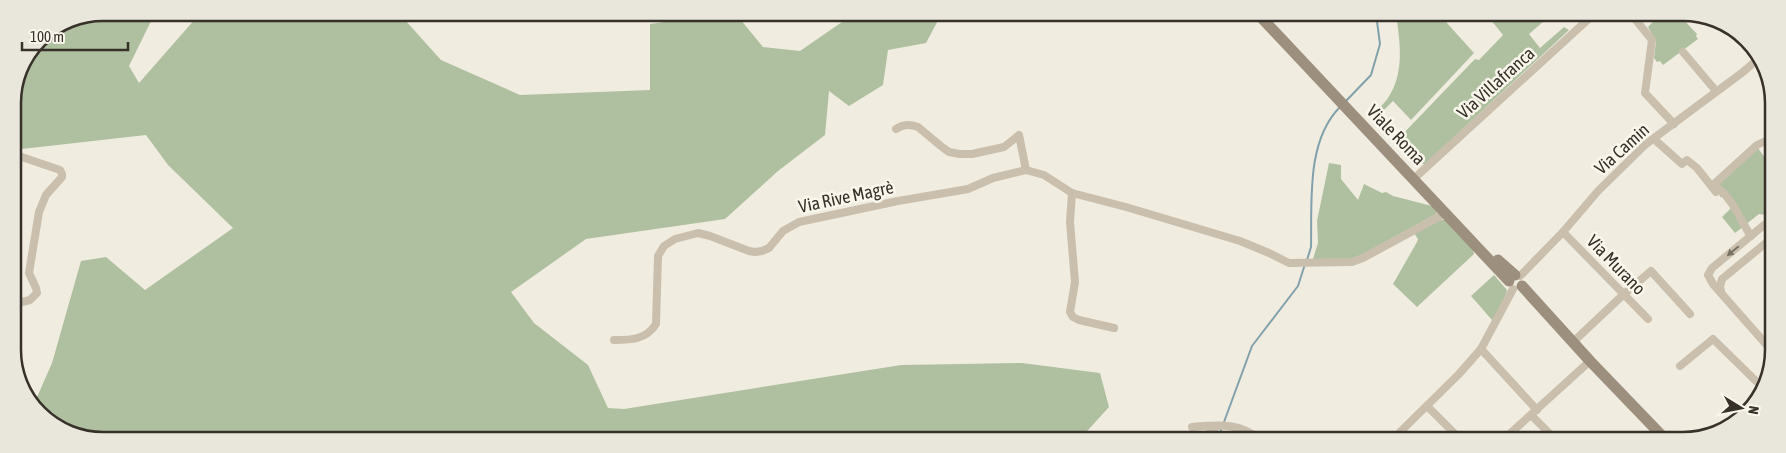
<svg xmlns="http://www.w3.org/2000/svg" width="1786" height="453" viewBox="0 0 1786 453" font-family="'Asap Condensed',sans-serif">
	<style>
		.green { fill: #afc0a0 }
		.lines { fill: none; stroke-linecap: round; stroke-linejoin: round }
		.stream { stroke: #81a2ac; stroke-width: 2 }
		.street { stroke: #c9bfac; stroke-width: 8 }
		.secondary { stroke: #9c8f7e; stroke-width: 11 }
		.oneway { fill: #797164 }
		.labels { text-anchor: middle; stroke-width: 5; stroke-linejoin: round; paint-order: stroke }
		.street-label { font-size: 18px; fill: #37312a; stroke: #f9f6ec }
		.rim { fill: none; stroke: #37312a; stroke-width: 2.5 }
	</style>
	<rect width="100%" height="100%" fill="#f1ece0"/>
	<!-- green -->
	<g class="green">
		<polygon points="103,13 155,13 129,66 139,83 196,18 192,13 406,13 405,20 441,60 520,95 650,90 650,24 724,13 735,13 763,47 800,51 855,13 942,13 926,43 888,50 883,85 849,106 829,91 825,135 778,171 725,219 586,239 511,292 534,323 588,365 608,408 624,409 901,365 1022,363 1100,373 1109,407 1079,440 85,439 39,414 34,404 52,363 81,261 106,257 145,290 233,228 168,165 146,135 13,150 13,98 39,39 69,19"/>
		<path d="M 1396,14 L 1456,14 L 1446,22 L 1474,53 L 1411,120 L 1393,101 L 1376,118 L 1371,115 C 1377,110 1384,104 1388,98 C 1405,73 1400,42 1396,14 Z"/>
		<polygon points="1486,14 1552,14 1529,34 1540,48 1564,27 1569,30 1425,164 1420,164 1398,139 1475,59 1479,60 1503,35"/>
		<polygon points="1660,14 1678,14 1697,34 1696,36 1698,39 1663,65 1660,61 1657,62 1654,58 1656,42 1648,27"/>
		<polygon points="1757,147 1772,167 1772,216 1759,214 1745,225 1716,185"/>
		<polygon points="1329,163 1341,165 1341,179 1358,200 1364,184 1382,193 1386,192 1393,196 1432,206 1437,212 1436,214 1354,259 1312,262 1318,243 1317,221"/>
		<path d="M 1719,192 C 1731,201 1735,214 1743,227 L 1735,233 L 1722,217 L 1731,208 L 1722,197 L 1720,197 Z"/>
		<polygon points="1439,220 1445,220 1473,250 1474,254 1417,307 1393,284 1417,242 1418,239 1414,233"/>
		<polygon points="1494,275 1507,290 1502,305 1492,320 1471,296"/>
	</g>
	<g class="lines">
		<!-- stream -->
		<g class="stream">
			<polyline points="1345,102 1371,75 1380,44 1376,14"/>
			<path d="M 1307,260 L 1311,247 C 1312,202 1306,141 1340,107"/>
			<polyline points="1224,422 1252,346 1298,286 1305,264"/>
			<polyline points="1218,440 1222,427"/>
		</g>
		<!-- street -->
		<g class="street">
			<polyline points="1631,14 1652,40 1645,93 1674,124"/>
			<polyline points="1683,52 1716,91"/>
			<path d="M 896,129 C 904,124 910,124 918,127 L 942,147 L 949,152 L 960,154 L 972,154 L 1004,147 L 1019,135 L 1026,170"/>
			<path d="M 1654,139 L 1682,164 L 1687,160 L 1697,168 L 1716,192 L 1719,189 C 1734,201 1740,220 1751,236"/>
			<polyline points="13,154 60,170 62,174 62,177 46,195 39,212 29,273 36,288 37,293 30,300 14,304"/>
			<polyline points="1419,174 1594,14"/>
			<polyline points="1712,186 1757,145 1772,138"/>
			<polyline points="1072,193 1070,222 1075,282 1070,312 1073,317 1079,320 1114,328"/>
			<polyline points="1563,232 1648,319"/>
			<polyline points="1520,276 1563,232 1598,191 1646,144 1743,72 1758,59"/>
			<polyline points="1721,291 1720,287 1722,279 1772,238"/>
			<path d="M 614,340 C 631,340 646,340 656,324 L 658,256 L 664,246 L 675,239 L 698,233 L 710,236 L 749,251 L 755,252 L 762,251 L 769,248 L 783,231 L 799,222 L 898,201 L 968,189 L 993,178 L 1026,170 L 1044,175 L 1072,193 L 1126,207 L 1240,241 L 1269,253 L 1289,263 L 1352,262 L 1363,258 L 1446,213"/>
			<polyline points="1573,342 1624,294 1651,271 1690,314"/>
			<polyline points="1481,349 1537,410"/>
			<polyline points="1772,351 1713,284 1708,275 1712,268 1764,225 1769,223 1772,224"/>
			<polyline points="1680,366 1713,339 1760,385"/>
			<polyline points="1427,406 1461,440"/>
			<polyline points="1531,415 1556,440"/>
			<polyline points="1740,419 1772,367"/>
			<path d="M 1192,427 C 1219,425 1238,422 1261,440"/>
			<polyline points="1201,440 1217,426"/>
			<polyline points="1392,440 1459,374 1481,349 1513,289"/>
			<polyline points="1503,440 1590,361"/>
			<polyline points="1649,440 1658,431"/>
		</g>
		<!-- secondary -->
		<g class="secondary">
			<polyline points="1258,14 1509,281"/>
			<polyline points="1498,260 1515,275"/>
			<polyline points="1522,286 1590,361 1666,440"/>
		</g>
	</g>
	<!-- one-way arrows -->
	<defs><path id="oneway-solid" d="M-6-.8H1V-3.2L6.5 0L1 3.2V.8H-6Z" transform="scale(1.25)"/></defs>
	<use class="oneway" href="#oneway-solid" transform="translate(1733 251) rotate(140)"/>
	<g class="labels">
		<!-- street labels -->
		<g class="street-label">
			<text transform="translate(1496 83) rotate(-42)" y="6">Via Villafranca</text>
			<text transform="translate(1396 135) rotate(46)" y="6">Viale Roma</text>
			<text transform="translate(1622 149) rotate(-42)" y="6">Via Camin</text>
			<text transform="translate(846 197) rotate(-12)" y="6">Via Rive Magrè</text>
			<text transform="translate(1616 265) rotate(46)" y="6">Via Murano</text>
		</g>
	</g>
	<!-- crop -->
	<path d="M0 0H1786V453H0ZM103 21H1683A82 82 0 0 1 1765 103V350A82 82 0 0 1 1683 432H103A82 82 0 0 1 21 350V103A82 82 0 0 1 103 21Z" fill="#e9e6dc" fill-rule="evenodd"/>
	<path class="rim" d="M103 21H1683A82 82 0 0 1 1765 103V350A82 82 0 0 1 1683 432H103A82 82 0 0 1 21 350V103A82 82 0 0 1 103 21Z"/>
	<!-- north arrow -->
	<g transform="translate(1741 408) rotate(100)" stroke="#f9f6ec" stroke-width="4" paint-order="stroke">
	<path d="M0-4L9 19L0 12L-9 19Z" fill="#37312a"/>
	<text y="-8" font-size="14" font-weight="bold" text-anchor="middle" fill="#37312a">N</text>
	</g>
	<!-- scale -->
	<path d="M22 42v8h106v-8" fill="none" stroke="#37312a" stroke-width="2.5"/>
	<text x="30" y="42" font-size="15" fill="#37312a" stroke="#f9f6ec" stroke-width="4" paint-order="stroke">100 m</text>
</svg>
